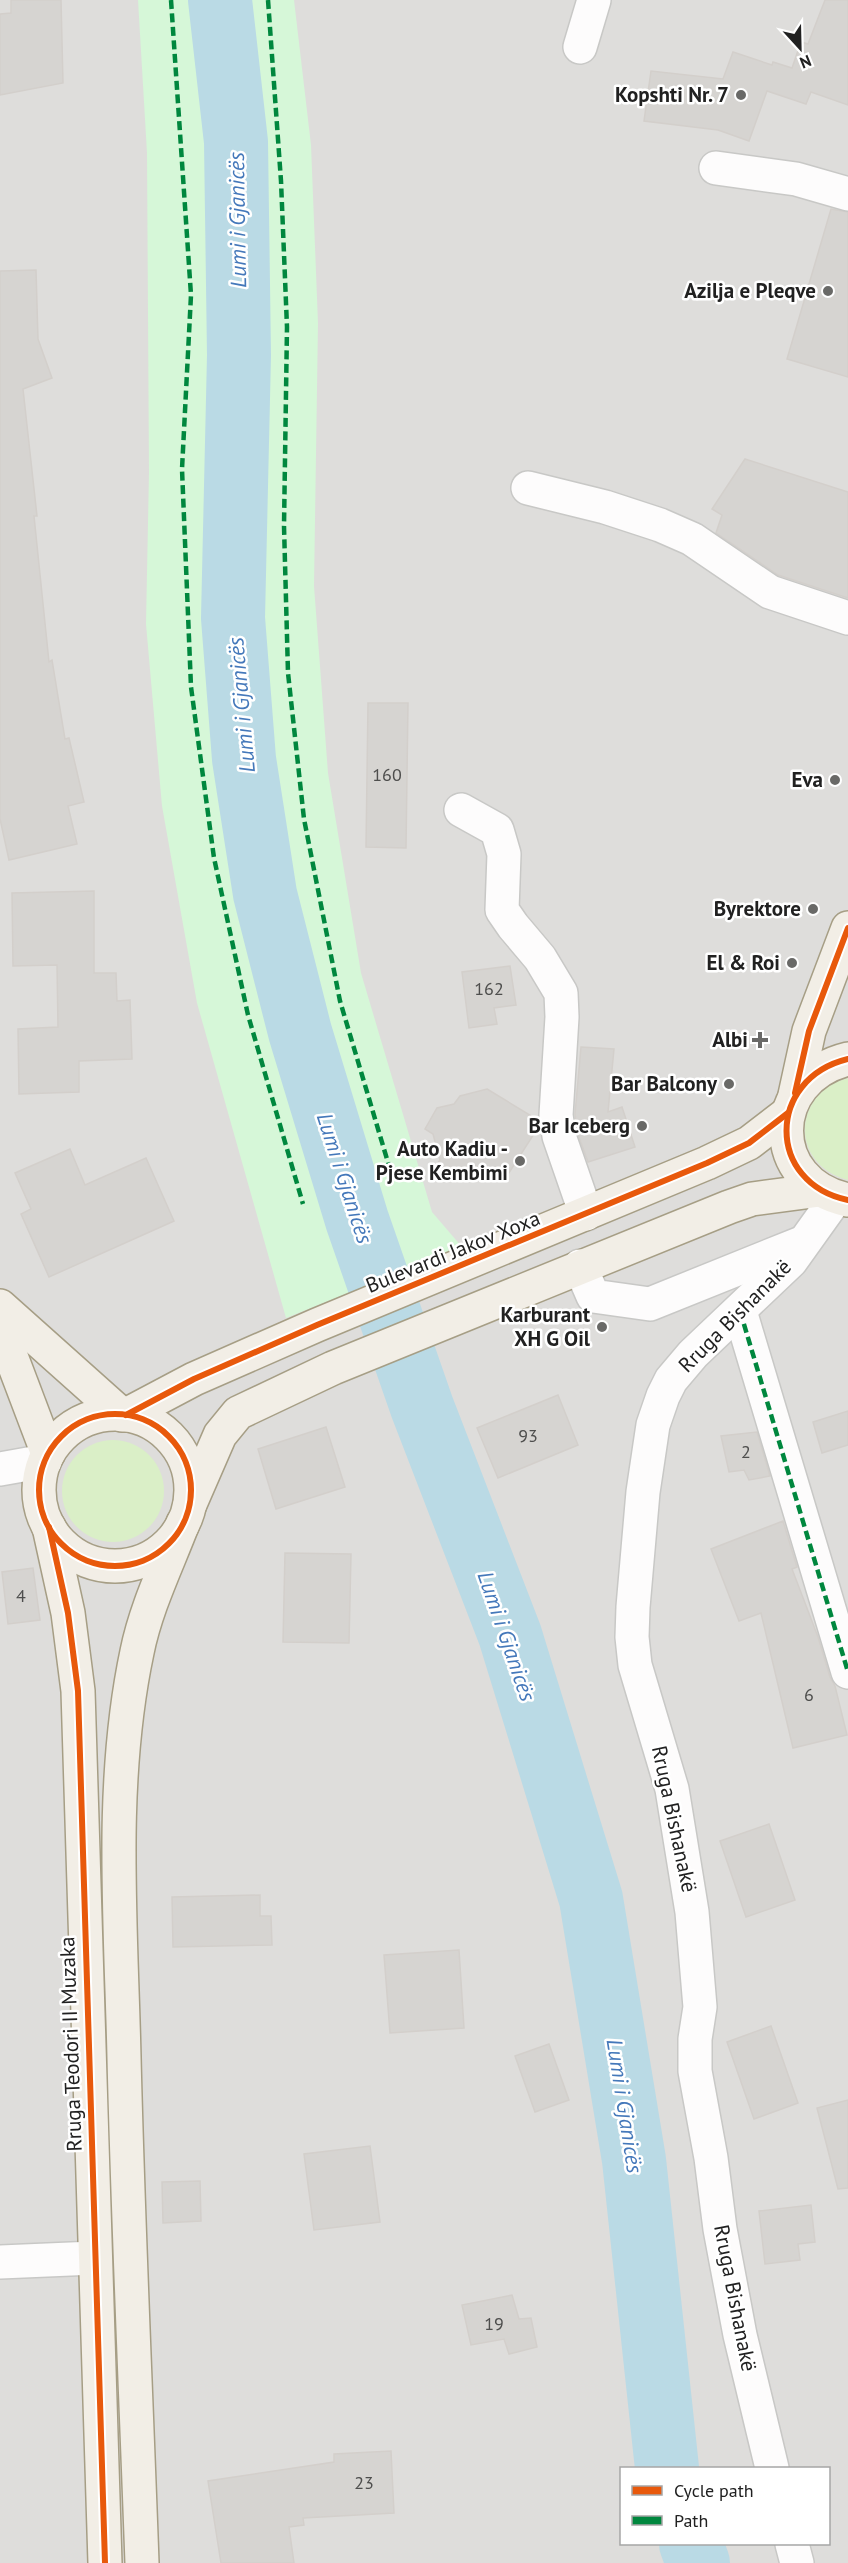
<svg xmlns="http://www.w3.org/2000/svg" width="848" height="2563" viewBox="0 0 848 2563" font-family="'PT Sans',sans-serif">
	<style>
		.residential { fill: #dedddb; fill-rule: evenodd }
		.grass { fill: #daefc7 }
		.park { fill: #d6f7d8 }
		.lines { fill: none; stroke-linecap: round; stroke-linejoin: round }
		.river { stroke: #badae5; stroke-width: 64 }
		.building { fill: #d6d4d1; stroke: #d3cfcb; stroke-width: 1.5 }
		.minor-casing { stroke: #c8c8c6; stroke-width: 36 }
		.major-casing { stroke: #a69e85; stroke-width: 36 }
		.minor { stroke: #fdfcfc; stroke-width: 33 }
		.major { stroke: #f2eee6; stroke-width: 33 }
		.quiet { stroke: #00873e; stroke-width: 4.5; stroke-dasharray: 9 4.5; stroke-linecap: butt }
		.cycleway-casing { stroke: #fff; stroke-width: 10 }
		.cycleway { stroke: #e8590c; stroke-width: 6 }
		.poi-dot { fill: #696967; stroke: #fff; stroke-width: 2 }
		.labels { text-anchor: middle; stroke-width: 5; stroke-linejoin: round; paint-order: stroke }
		.number-label { font-size: 18px; fill: #4e4e4d }
		.poi-label { font-size: 21px; font-weight: bold; fill: #212121; stroke: #fff; text-anchor: end }
		.street-label { font-size: 21px; fill: #212121; stroke: #fff }
		.water-label { font-size: 22px; font-style: italic; fill: #4478ba; stroke: #fff }
	</style>
	<rect width="100%" height="100%" fill="#efeeea"/>
	<!-- residential -->
	<path class="residential" d="M 0,0 L 848,0 L 848,2563 L 0,2563 ZM 622,2468 L 828,2468 L 828,2544 L 622,2544 Z"/>
	<!-- grass -->
	<g class="grass">
		<path d="M 848,1078 L 848,1180 C 790,1165 791,1094 848,1078 Z"/>
		<circle cx="113" cy="1491" r="51"/>
	</g>
	<!-- park -->
	<polygon class="park" points="138,0 294,0 311,145 318,323 314,586 328,773 361,973 432,1212 462,1247 286,1318 197,1003 162,806 146,624 149,472 147,153"/>
	<g class="lines">
		<!-- river -->
		<g class="river">
			<polyline points="220,0 236,142 239,355 233,618 244,759 265,894 300,1032 357,1220 422,1407 510,1635 591,1899 634,2160 667,2468"/>
			<polyline points="691,2544 698,2563"/>
		</g>
	</g>
	<!-- building -->
	<g class="building">
		<polygon points="11,0 61,0 63,83 0,95 0,14 11,13"/>
		<polygon points="825,0 848,0 848,105 811,92 806,104 767,91 749,141 718,130 644,121 651,71 723,79 733,52 772,65 773,62 792,68 801,42 808,44"/>
		<polygon points="831,209 848,212 848,377 787,359"/>
		<polygon points="36,270 38,339 52,378 23,389 37,516 34,516 49,662 52,660 65,739 69,738 84,802 68,806 77,844 9,860 0,819 0,271"/>
		<polygon points="745,459 848,492 848,598 778,575 716,533 722,515 712,509"/>
		<polygon points="368,703 408,703 406,848 366,847"/>
		<polygon points="94,891 94,973 116,973 117,1001 130,1000 132,1059 79,1061 79,1092 19,1094 18,1029 58,1027 57,965 13,966 12,893"/>
		<polygon points="510,966 516,1005 494,1008 497,1024 469,1028 462,972"/>
		<polygon points="581,1047 614,1049 608,1112 622,1107 635,1147 588,1162 577,1132 575,1114"/>
		<polygon points="487,1089 538,1120 539,1126 507,1176 478,1180 474,1178 454,1182 433,1169 440,1160 433,1134 425,1129 437,1108 454,1104 460,1096"/>
		<polygon points="70,1149 85,1185 146,1158 174,1221 49,1277 21,1214 31,1209 15,1173"/>
		<polygon points="558,1395 578,1445 498,1478 477,1428"/>
		<polygon points="848,1411 848,1445 822,1453 813,1422"/>
		<polygon points="326,1427 345,1487 276,1509 258,1449"/>
		<polygon points="757,1432 770,1476 749,1480 744,1470 729,1472 721,1436"/>
		<polygon points="783,1521 797,1567 792,1569 818,1637 830,1677 835,1686 847,1735 793,1748 761,1613 739,1621 711,1549"/>
		<polygon points="285,1553 351,1554 349,1643 283,1642"/>
		<polygon points="33,1568 40,1620 8,1624 2,1572"/>
		<polygon points="769,1824 795,1900 746,1917 720,1841"/>
		<polygon points="260,1895 260,1916 271,1916 272,1945 173,1947 172,1897"/>
		<polygon points="459,1950 464,2028 390,2033 384,1955"/>
		<polygon points="771,2026 798,2103 754,2119 727,2042"/>
		<polygon points="549,2044 569,2100 535,2112 515,2056"/>
		<polygon points="848,2100 848,2188 838,2189 817,2108"/>
		<polygon points="370,2146 380,2222 314,2230 304,2154"/>
		<polygon points="200,2181 201,2221 163,2223 162,2182"/>
		<polygon points="811,2205 815,2242 798,2244 800,2260 765,2264 759,2211"/>
		<polygon points="512,2295 519,2319 531,2318 537,2347 509,2354 504,2339 471,2345 462,2305"/>
		<polygon points="391,2451 394,2513 303,2518 304,2525 289,2527 294,2563 221,2563 208,2481 334,2462 334,2454"/>
	</g>
	<g class="lines">
		<defs>
			<g id="minor">
				<polyline points="580,47 594,0"/>
				<polyline points="716,168 796,179 848,194"/>
				<polyline points="528,488 605,507 660,525 692,539 770,592 848,618"/>
				<polyline points="461,810 497,830 504,854 502,910 513,926 540,958 561,993 562,1017 556,1115 559,1136 586,1214"/>
				<polyline points="580,1266 593,1296 650,1304 799,1244"/>
				<polyline points="740,1311 848,1672"/>
				<polyline points="0,1469 45,1461"/>
				<polyline points="0,2262 94,2258"/>
				<polyline points="772,2468 740,2335 720,2229 711,2158 695,2071 695,2039 700,2007 692,1912 672,1789 635,1665 632,1637 633,1607 643,1492 653,1425 663,1396 671,1380 693,1354 791,1261 836,1198"/>
				<polyline points="792,2544 797,2563"/>
			</g>
			<g id="major">
				<path d="M 848,1059 C 766,1079 766,1183 848,1200"/>
				<polyline points="795,1095 809,1031 848,928"/>
				<polyline points="0,1306 122,1415"/>
				<polyline points="0,1327 48,1454"/>
				<circle cx="115" cy="1490" r="76"/>
				<polyline points="126,1415 194,1379 317,1325 707,1163 749,1143 788,1113"/>
				<polyline points="190,1504 220,1435 238,1413 333,1368 729,1207 752,1199 820,1190"/>
				<polyline points="49,1527 68,1613 78,1691 105,2563"/>
				<path d="M 142,2563 C 136,2394 128,2225 124,2057 C 121,1922 109,1784 137,1652 C 146,1607 167,1565 183,1523"/>
			</g>
		</defs>
		<!-- minor casing -->
		<use href="#minor" class="minor-casing"/>
		<!-- major casing -->
		<use href="#major" class="major-casing"/>
		<!-- minor -->
		<use href="#minor" class="minor"/>
		<!-- major -->
		<use href="#major" class="major"/>
		<!-- quiet -->
		<g class="quiet">
			<polyline points="171,0 191,295 182,469 191,687 214,858 248,1015 303,1204"/>
			<polyline points="268,0 281,181 287,327 284,526 288,673 304,819 340,1001 392,1176"/>
			<polyline points="740,1311 848,1672"/>
		</g>
		<defs>
			<g id="cycleway">
				<path d="M 848,1059 C 766,1079 766,1183 848,1200"/>
				<polyline points="795,1093 809,1031 848,928"/>
				<circle cx="115" cy="1490" r="76"/>
				<polyline points="126,1415 194,1379 317,1325 707,1163 749,1143 788,1113"/>
				<polyline points="49,1527 68,1613 78,1691 105,2563"/>
			</g>
		</defs>
		<!-- cycleway casing -->
		<use href="#cycleway" class="cycleway-casing"/>
		<!-- cycleway -->
		<use href="#cycleway" class="cycleway"/>
	</g>
	<!-- markers -->
	<g class="poi-dot">
		<circle cx="741" cy="95" r="6"/>
		<circle cx="828" cy="291" r="6"/>
		<circle cx="835" cy="780" r="6"/>
		<circle cx="813" cy="909" r="6"/>
		<circle cx="792" cy="963" r="6"/>
		<path d="M757 1031h6v6h6v6h-6v6h-6v-6h-6v-6h6z"/>
		<circle cx="729" cy="1084" r="6"/>
		<circle cx="642" cy="1126" r="6"/>
		<circle cx="520" cy="1161" r="6"/>
		<circle cx="602" cy="1327" r="6"/>
	</g>
	<g class="labels">
		<!-- number labels -->
		<g class="number-label">
			<text x="387" y="781">160</text>
			<text x="489" y="995">162</text>
			<text x="528" y="1442">93</text>
			<text x="746" y="1458">2</text>
			<text x="21" y="1602">4</text>
			<text x="809" y="1701">6</text>
			<text x="494" y="2330">19</text>
			<text x="364" y="2489">23</text>
		</g>
		<!-- poi labels -->
		<g class="poi-label">
			<text x="729" y="102">Kopshti Nr. 7</text>
			<text x="816" y="298">Azilja e Pleqve</text>
			<text x="823" y="787">Eva</text>
			<text x="801" y="916">Byrektore</text>
			<text x="780" y="970">El &amp; Roi</text>
			<text x="748" y="1047">Albi</text>
			<text x="717" y="1091">Bar Balcony</text>
			<text x="630" y="1133">Bar Iceberg</text>
			<text x="508" y="1156">Auto Kadiu -<tspan x="508" dy="24">Pjese Kembimi</tspan></text>
			<text x="590" y="1322">Karburant<tspan x="590" dy="24">XH G Oil</tspan></text>
		</g>
		<!-- street labels -->
		<g class="street-label">
			<text transform="translate(453 1252) rotate(-22)" y="7">Bulevardi Jakov Xoxa</text>
			<text transform="translate(735 1316) rotate(-45)" y="7">Rruga Bishanakë</text>
			<text transform="translate(674 1819) rotate(78)" y="7">Rruga Bishanakë</text>
			<text transform="translate(71 2044) rotate(-92)" y="7">Rruga Teodori II Muzaka</text>
			<text transform="translate(735 2298) rotate(79)" y="7">Rruga Bishanakë</text>
		</g>
		<!-- water labels -->
		<g class="water-label">
			<text transform="translate(237 220) rotate(-91)" y="8">Lumi i Gjanicës</text>
			<text transform="translate(241 705) rotate(-95)" y="8">Lumi i Gjanicës</text>
			<text transform="translate(345 1178) rotate(72)" y="8">Lumi i Gjanicës</text>
			<text transform="translate(507 1636) rotate(71)" y="8">Lumi i Gjanicës</text>
			<text transform="translate(625 2106) rotate(81)" y="8">Lumi i Gjanicës</text>
		</g>
	</g>
	<!-- legend -->
	<rect x="620" y="2467" width="210" height="78" fill="#ffffff" stroke="#a6a6a6" stroke-width="1.5"/>
	<rect x="632" y="2486" width="30" height="9" fill="#e8590c" stroke="#a6a6a6" stroke-width="1.5"/>
	<text x="674" y="2497" font-size="18" fill="#212121">Cycle path</text>
	<rect x="632" y="2516" width="30" height="9" fill="#00873e" stroke="#a6a6a6" stroke-width="1.5"/>
	<text x="674" y="2527" font-size="18" fill="#212121">Path</text>
	<!-- north arrow -->
	<g transform="translate(800 48) rotate(158)" stroke="#ffffff" stroke-width="4.5" paint-order="stroke">
	<path d="M0-4.5L10 22L0 15L-10 22Z" fill="#212121"/>
	<text y="-9" font-size="16" font-weight="bold" text-anchor="middle" fill="#212121">N</text>
	</g>
</svg>
